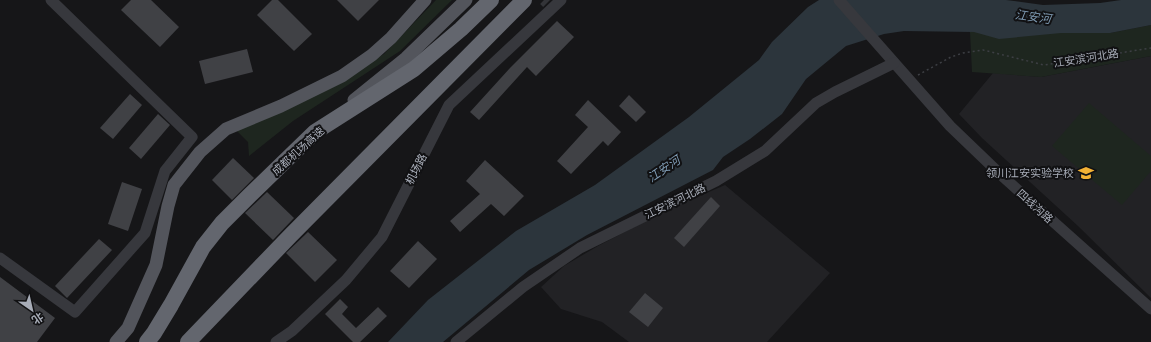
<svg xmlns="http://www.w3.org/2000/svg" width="1151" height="342" viewBox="0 0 1151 342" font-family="Raleway,'Noto Sans SC',sans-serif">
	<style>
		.built { fill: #222225 }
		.green { fill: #1e261f }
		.water { fill: #2c353c }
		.building { fill: #404145 }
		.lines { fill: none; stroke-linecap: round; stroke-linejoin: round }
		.minor-tunnel { stroke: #333438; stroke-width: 11; stroke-dasharray: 11 5.5; stroke-linecap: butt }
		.path { stroke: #3d3f44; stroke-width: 1.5; stroke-dasharray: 2 3; stroke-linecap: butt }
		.minor { stroke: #37383d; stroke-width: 11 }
		.major { stroke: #53555c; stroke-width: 13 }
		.highway { stroke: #63666e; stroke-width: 16 }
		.labels { text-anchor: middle; stroke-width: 4; stroke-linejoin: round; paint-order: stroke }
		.street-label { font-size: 11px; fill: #a8adb8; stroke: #111113 }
		.poi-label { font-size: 11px; fill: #a8adb8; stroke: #111113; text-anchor: end }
		.water-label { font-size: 12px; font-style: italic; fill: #7f9bb3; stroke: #111113 }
	</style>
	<rect width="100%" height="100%" fill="#161618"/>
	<!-- built -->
	<g class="built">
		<polygon points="1151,56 1151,298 1078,226 982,138 959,114 993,73 1041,77"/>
		<polygon points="725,185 830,273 767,342 629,342 602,322 561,309 541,287 564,266 598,246 665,211"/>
	</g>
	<!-- green -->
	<g class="green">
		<polygon points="436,0 452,0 400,51 293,121 249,156 248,142 236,130 347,77 384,54"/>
		<polygon points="1151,25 1151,56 1041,77 972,72 970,32 1110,33"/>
		<polygon points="1089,103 1151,156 1151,171 1122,205 1052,146"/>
	</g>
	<!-- water -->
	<polygon class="water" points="819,0 1006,0 1043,5 1100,3 1121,0 1151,0 1151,25 1110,33 1061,33 999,39 974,32 904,31 884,34 846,46 806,79 782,114 750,139 723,157 713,170 587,235 529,270 443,342 388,342 428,300 516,231 595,185 689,117 759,60 772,42 808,7"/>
	<!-- building -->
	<g class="building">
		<polygon points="131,0 151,0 179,27 160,47 121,10"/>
		<polygon points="272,0 278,0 312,34 294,51 257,15"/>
		<polygon points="337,0 379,0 358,21"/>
		<polygon points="557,21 574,37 536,76 527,67 479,120 470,112 510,68"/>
		<polygon points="247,49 253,72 205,84 199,61"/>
		<polygon points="130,94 142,105 113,139 100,128"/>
		<polygon points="629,95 646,112 636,122 619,106"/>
		<polygon points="588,100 621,132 608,146 603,141 571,174 557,161 588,127 575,115"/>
		<polygon points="158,114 170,125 141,159 129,148"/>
		<polygon points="233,158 254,178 232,200 212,180"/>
		<polygon points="485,160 524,196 504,216 491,204 460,232 450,221 480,194 466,181"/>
		<polygon points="122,182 142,189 128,231 108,224"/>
		<polygon points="267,192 294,218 273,240 245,213"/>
		<polygon points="711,197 720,206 684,247 674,238"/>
		<polygon points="308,232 337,260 315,282 286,253"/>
		<polygon points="99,239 112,250 67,298 55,286"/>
		<polygon points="418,241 437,259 409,288 390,271"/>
		<polygon points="0,277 55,318 37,342 0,342"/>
		<polygon points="645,293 663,308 648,327 629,312"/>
		<polygon points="340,299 348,307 342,314 356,328 378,307 387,316 360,342 353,342 325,314"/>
	</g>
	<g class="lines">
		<!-- minor-tunnel -->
		<polyline class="minor-tunnel" points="544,0 547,3"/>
		<!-- path -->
		<polyline class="path" points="918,75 951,57 963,53 983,50 1044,65 1151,48"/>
		<!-- minor -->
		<g class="minor">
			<polyline points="839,0 950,126 1000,174 1151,309"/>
			<polyline points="0,258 75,312 145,233 165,171 192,137 51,0"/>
			<polyline points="276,342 292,331 346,280 382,237 449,105 561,0"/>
			<polyline points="456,342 523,287 580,248 716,181 765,151 816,103 835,92 894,63"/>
		</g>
		<!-- major -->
		<g class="major">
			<polyline points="354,100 406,58 466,0"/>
			<polyline points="116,342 128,328 156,265 168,206 174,185 200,152 226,129 281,106 342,76 372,55 391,38 425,0"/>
		</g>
		<!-- highway -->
		<g class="highway">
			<polyline points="147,342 154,333 171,305 203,247 222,223 250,195 315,132 414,69 461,29 491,0"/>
			<polyline points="188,342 290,236 524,0"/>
		</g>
	</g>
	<!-- icons -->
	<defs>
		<symbol id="school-bare" viewBox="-9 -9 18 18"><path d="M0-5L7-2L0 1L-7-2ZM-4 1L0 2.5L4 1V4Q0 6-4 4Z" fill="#f2b134" stroke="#111113" stroke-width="2.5" paint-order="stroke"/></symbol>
	</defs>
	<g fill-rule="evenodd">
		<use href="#school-bare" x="1075" y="162" width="22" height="22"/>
	</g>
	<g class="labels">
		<!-- street labels -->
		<g class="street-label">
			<text transform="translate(1086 58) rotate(-9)" y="4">江安滨河北路</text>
			<text transform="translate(298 151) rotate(-42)" y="4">成都机场高速</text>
			<text transform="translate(416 169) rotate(-63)" y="4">机场路</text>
			<text transform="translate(675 201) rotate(-26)" y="4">江安滨河北路</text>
			<text transform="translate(1035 206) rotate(42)" y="4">四线沟路</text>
		</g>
		<!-- poi labels -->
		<g class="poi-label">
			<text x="1074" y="177">领川江安实验学校</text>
		</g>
		<!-- water labels -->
		<g class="water-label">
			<text transform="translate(1033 17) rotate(8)" y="4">江安河</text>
			<text transform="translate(664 169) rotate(-34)" y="4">江安河</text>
		</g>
	</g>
	<!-- north arrow -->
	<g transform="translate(32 310) rotate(146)" stroke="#111113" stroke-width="3" paint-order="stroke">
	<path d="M0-3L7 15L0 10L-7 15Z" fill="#a8adb8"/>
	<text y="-6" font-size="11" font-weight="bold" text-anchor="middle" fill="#a8adb8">北</text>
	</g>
</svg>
